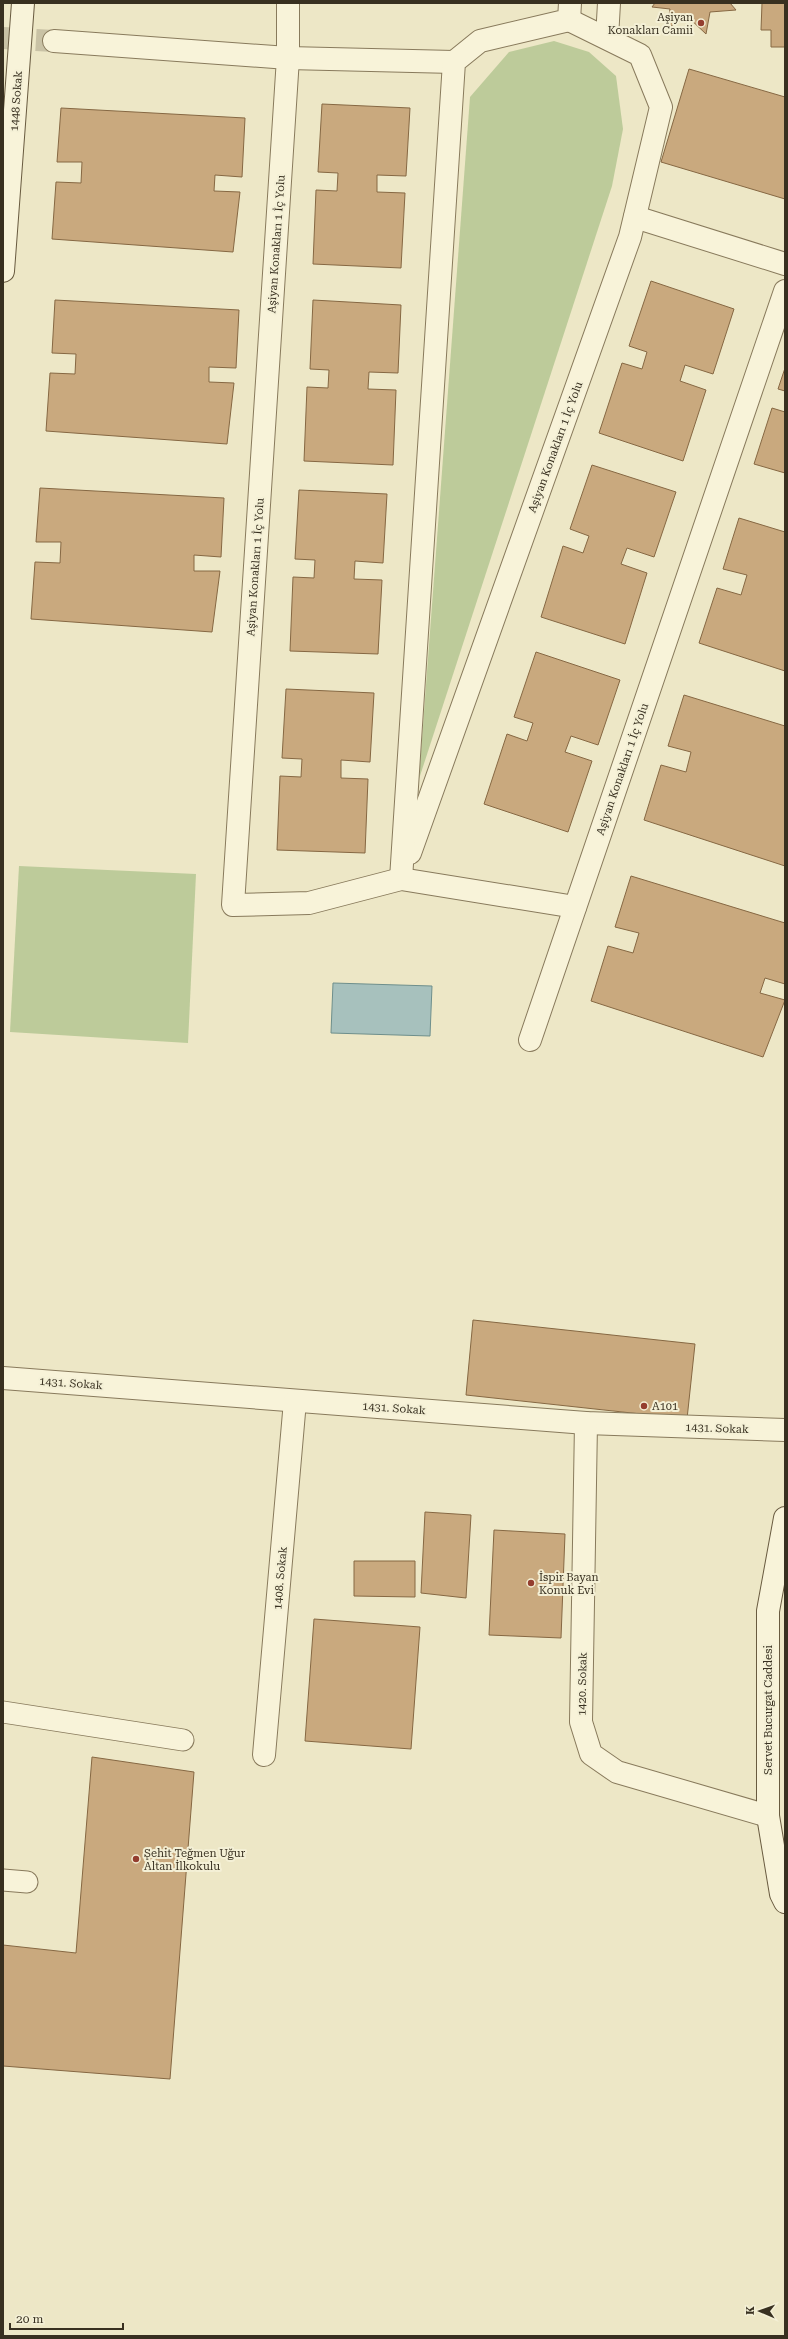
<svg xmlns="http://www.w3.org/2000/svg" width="788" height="2339" viewBox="0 0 788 2339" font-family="'Roboto Serif',serif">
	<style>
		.green { fill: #bdcb9a }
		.water { fill: #a7c1bd; stroke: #6e8f8c }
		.building { fill: #c9a97e; stroke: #866843 }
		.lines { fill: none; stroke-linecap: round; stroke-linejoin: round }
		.street-tunnel { stroke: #c9c2a5; stroke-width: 22; stroke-dasharray: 22 11; stroke-linecap: butt }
		.lane-casing { stroke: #887a5c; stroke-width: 23 }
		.street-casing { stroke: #887a5c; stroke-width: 24 }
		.secondary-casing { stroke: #695b40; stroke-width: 24 }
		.lane { stroke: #f8f3d9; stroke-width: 21 }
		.street { stroke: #f8f3d9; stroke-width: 22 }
		.secondary { stroke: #f8f3d9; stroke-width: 22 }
		.poi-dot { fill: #943e2f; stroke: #f4f0d6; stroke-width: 1.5 }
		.labels { text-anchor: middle; stroke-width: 4; stroke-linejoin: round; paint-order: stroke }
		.poi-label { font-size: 11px; fill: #383020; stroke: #f4f0d6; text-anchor: start }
		.street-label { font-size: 11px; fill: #383020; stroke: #f4f0d6 }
	</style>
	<rect width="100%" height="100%" fill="#ede7c6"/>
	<!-- green -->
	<g class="green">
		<polygon points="554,41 589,52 616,76 623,129 612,186 419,779 470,97 509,52"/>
		<polygon points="19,866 196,874 188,1043 10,1032"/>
	</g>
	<!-- water -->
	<polygon class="water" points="333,983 432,986 430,1036 331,1033"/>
	<!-- building -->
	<g class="building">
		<polygon points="655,3 730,3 736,10 710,12 706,34 688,17 667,28 670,9 652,7"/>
		<polygon points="762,3 785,3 785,47 771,47 771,30 761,30"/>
		<polygon points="689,69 785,97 785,199 661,162"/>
		<polygon points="322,104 410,108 406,176 377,175 377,192 405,193 401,268 313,264 316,190 337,191 338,173 318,172"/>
		<polygon points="61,108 245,118 242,177 215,175 214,191 240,192 233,252 52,239 56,182 81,183 82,162 57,162"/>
		<polygon points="651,281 734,309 713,374 685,365 680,381 706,390 683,461 599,433 622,363 642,369 647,352 629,346"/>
		<polygon points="55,300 239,310 236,368 209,367 209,382 234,383 227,444 46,431 50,373 75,374 76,354 52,353"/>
		<polygon points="313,300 401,305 398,373 369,372 368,389 396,390 393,465 304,461 307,387 328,388 329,370 310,369"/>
		<polygon points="785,368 785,391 778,389"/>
		<polygon points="772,408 785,412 785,473 754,464"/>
		<polygon points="592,465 676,492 654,557 627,548 621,564 647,573 625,644 541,617 563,546 583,553 589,536 570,529"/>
		<polygon points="40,488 224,498 221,557 194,555 194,571 220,571 212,632 31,619 35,562 60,563 61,542 36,542"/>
		<polygon points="299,490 387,494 383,563 355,561 354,579 382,580 378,654 290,651 293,577 314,578 315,560 295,559"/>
		<polygon points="739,518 785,532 785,671 699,643 717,588 741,595 747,575 723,569"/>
		<polygon points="536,652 620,680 598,745 571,736 565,752 592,761 568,832 484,804 507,734 527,741 533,723 514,717"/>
		<polygon points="286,689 374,693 370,762 341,760 341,778 368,779 365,853 277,850 280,776 301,777 302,759 282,758"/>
		<polygon points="684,695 785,726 785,866 644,820 661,765 686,772 691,752 668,746"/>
		<polygon points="631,876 785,923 785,984 765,978 760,993 785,1000 763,1057 591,1001 608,946 633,953 639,933 615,927"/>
		<polygon points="473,1320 695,1344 687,1419 466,1395"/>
		<polygon points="425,1512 471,1515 466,1598 421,1593"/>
		<polygon points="494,1530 565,1534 561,1638 489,1635"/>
		<polygon points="354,1561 415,1561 415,1597 354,1596"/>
		<polygon points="314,1619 420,1627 411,1749 305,1741"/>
		<polygon points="92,1757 194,1772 170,2079 3,2066 3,1945 76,1953"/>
	</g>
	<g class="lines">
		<!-- street-tunnel -->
		<polyline class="street-tunnel" points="3,38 54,41"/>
		<defs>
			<g id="lane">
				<polyline points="3,1712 183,1740"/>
				<polyline points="3,1880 27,1882"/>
			</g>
			<g id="street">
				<polyline points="288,3 288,58 233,905 309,903 401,879 575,907"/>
				<polyline points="607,38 609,3"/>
				<polyline points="54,41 288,58 454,62"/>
				<polyline points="635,217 785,264"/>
				<polyline points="410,853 630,237 661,107 640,55 569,20"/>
				<polyline points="401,879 454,62 480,41 569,20 570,3"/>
				<polyline points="530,1040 785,291"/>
				<polyline points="3,1378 586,1423 785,1430"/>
				<polyline points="586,1423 581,1722 591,1754 617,1772 768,1816"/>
				<polyline points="264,1755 295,1401"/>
			</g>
			<g id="secondary">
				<polyline points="3,271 23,3"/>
				<polyline points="785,1518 768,1611 768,1816 781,1894 785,1902"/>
			</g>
		</defs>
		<!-- lane casing -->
		<use href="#lane" class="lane-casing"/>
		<!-- street casing -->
		<use href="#street" class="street-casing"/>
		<!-- secondary casing -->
		<use href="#secondary" class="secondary-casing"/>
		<!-- lane -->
		<use href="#lane" class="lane"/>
		<!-- street -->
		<use href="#street" class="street"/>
		<!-- secondary -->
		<use href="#secondary" class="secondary"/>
	</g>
	<!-- markers -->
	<g class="poi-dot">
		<circle cx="701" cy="23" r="4"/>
		<circle cx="644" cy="1406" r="4"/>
		<circle cx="531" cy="1583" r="4"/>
		<circle cx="136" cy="1859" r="4"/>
	</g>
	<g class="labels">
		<!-- poi labels -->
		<g class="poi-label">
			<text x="693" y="21" text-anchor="end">Aşiyan<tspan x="693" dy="13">Konakları Camii</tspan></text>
			<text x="652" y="1410">A101</text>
			<text x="539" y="1581">İspir Bayan<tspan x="539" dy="13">Konuk Evi</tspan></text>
			<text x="144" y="1857">Şehit Teğmen Uğur<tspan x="144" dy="13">Altan İlkokulu</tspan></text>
		</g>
		<!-- street labels -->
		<g class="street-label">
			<text transform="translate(16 101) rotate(-86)" y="4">1448 Sokak</text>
			<text transform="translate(276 244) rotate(-86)" y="4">Aşiyan Konakları 1 İç Yolu</text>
			<text transform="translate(555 447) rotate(-70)" y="4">Aşiyan Konakları 1 İç Yolu</text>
			<text transform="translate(255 567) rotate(-86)" y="4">Aşiyan Konakları 1 İç Yolu</text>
			<text transform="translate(622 769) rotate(-71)" y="4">Aşiyan Konakları 1 İç Yolu</text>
			<text transform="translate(71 1383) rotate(4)" y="4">1431. Sokak</text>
			<text transform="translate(394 1408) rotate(4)" y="4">1431. Sokak</text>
			<text transform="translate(717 1428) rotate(2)" y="4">1431. Sokak</text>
			<text transform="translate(280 1578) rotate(-85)" y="4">1408. Sokak</text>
			<text transform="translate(582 1684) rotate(-89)" y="4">1420. Sokak</text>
			<text transform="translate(768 1710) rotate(-90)" y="4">Servet Bucurgat Caddesi</text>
		</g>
	</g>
	<!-- border -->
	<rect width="788" height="2339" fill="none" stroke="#383020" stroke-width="8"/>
	<!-- north arrow -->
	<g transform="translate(760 2311) rotate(272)" stroke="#f4f0d6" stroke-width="3" paint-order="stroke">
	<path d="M0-3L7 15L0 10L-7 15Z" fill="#383020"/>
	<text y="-6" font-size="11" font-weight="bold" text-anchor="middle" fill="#383020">K</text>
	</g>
	<!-- scale -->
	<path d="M10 2323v6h113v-6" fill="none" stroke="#383020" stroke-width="2"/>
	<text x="16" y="2323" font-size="12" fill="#383020" stroke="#f4f0d6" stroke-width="3" paint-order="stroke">20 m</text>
</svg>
